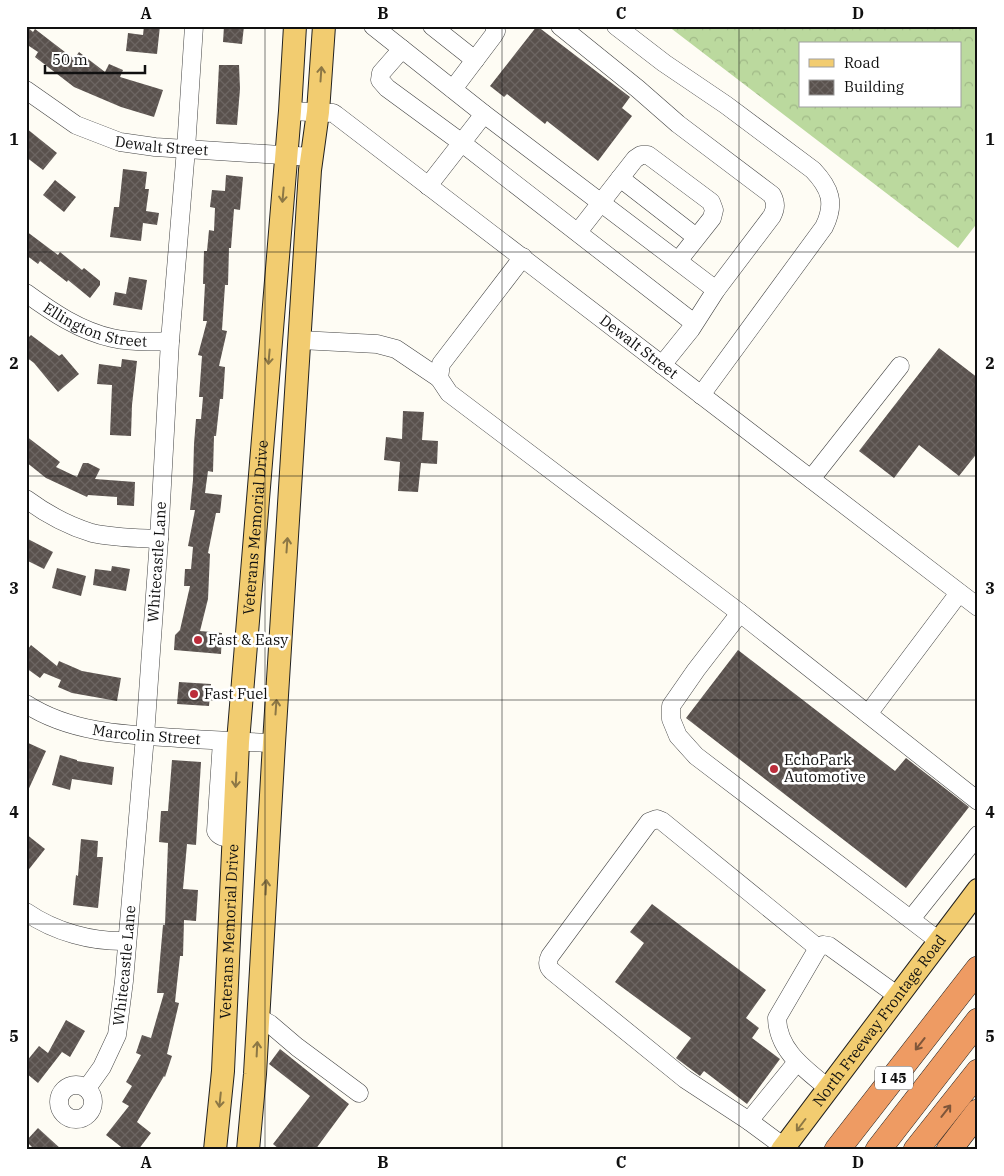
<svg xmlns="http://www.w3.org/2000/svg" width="1004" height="1176" viewBox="0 0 1004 1176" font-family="'IBM Plex Serif',serif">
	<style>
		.forest { fill: url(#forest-crowns); fill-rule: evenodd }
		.building { fill: url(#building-cross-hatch) }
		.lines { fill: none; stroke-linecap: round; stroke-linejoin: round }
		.minor-casing { stroke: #434343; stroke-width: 19 }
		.major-casing { stroke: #212121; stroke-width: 24 }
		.highway-casing { stroke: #212121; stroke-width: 26 }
		.minor { stroke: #fff; stroke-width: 18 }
		.major { stroke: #f2cc70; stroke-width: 22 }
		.highway { stroke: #ee9b63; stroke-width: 25 }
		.oneway { stroke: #8c7745 }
		.oneway2 { stroke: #7f563a }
		.grid { fill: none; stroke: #101010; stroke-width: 1; stroke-opacity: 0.55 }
		.poi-dot { fill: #bc2d3b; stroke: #fff; stroke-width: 2 }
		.labels { text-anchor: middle; stroke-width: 5; stroke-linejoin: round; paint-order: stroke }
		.shield { fill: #fff; stroke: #585858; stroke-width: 1 }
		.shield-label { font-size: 14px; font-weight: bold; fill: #101010 }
		.street-label { font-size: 15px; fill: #101010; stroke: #fff }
		.poi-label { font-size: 15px; fill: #101010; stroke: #fff; text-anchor: start }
		.neatline { fill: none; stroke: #101010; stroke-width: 2 }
		.grid-label { font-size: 16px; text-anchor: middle; font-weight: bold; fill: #101010 }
	</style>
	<defs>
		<pattern id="forest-crowns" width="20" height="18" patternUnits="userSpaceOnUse" patternTransform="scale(1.25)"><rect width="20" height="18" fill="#bbd99e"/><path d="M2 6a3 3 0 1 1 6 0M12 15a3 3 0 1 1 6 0" fill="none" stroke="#a0b987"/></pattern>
		<pattern id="building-cross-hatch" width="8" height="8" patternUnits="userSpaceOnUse" patternTransform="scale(1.25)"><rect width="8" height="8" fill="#59514d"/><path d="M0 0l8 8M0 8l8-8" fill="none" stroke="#6c6562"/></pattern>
	</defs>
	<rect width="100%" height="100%" fill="#fefcf4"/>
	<!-- forest -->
	<path class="forest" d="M 668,26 L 978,26 L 978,222 L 958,248 ZM 800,44 L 960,44 L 960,106 L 800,106 Z"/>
	<!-- building -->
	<g class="building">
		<polygon points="26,26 33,32 35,29 74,59 79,52 105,72 109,64 123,70 120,77 163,90 154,117 121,107 74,87 35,57 38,52 26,44"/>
		<polygon points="144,26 160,26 157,54 126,51 128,33 143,35"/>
		<polygon points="224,26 244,26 242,44 223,42"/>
		<polygon points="537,26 630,97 622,108 632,116 598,161 547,121 545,124 507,94 504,97 490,86"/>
		<polygon points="219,65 239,65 240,89 237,125 216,124"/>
		<polygon points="26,128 57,153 43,170 26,157"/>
		<polygon points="123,169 147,172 145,189 149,189 146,211 159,213 157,225 143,223 141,241 110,237 114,207 119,207"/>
		<polygon points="226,175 243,177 240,210 234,209 231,248 229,248 228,285 225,285 222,330 227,331 219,366 225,367 223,399 220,399 216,436 214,436 213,472 208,471 205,493 222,495 220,513 216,513 208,553 210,554 208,599 200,631 222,633 221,654 174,650 175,635 180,630 190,586 184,586 185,569 191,569 193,547 188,546 195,510 190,510 193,480 194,444 196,419 201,419 203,397 199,397 202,356 198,355 207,321 203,321 205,284 203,284 204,251 207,251 209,230 214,231 215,208 210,207 212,190 225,191"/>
		<polygon points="55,180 76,197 64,212 43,195"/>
		<polygon points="26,231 58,255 60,252 82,270 84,268 100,281 100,285 90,298 68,280 67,282 40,261 38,264 26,255"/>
		<polygon points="129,277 147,280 142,310 113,305 115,292 126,294"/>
		<polygon points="31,335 59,356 62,354 79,374 58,392 34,363 26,357 26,340"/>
		<polygon points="939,348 978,378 978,452 959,476 919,445 894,478 859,451"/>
		<polygon points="122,359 137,361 132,405 131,436 110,435 112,385 97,384 99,364 121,367"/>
		<polygon points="403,411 424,412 422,440 438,441 437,464 421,463 418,492 398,491 400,462 384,460 386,437 402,439"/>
		<polygon points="26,436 60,462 56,467 77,477 83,463 88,463 100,469 95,479 135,482 134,506 117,505 117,497 88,495 87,497 46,478 26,462"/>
		<polygon points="26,538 53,552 44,569 26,560"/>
		<polygon points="112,566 130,569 126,591 93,585 95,569 111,571"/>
		<polygon points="57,568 86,576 81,596 52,588"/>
		<polygon points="31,645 57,666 59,661 82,671 121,678 117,701 72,693 58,687 61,680 44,673 40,678 26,668 26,652"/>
		<polygon points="738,650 895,771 906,758 969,807 906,888 686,718"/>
		<polygon points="179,682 211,684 209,706 177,704"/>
		<polygon points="26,742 46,751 26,795"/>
		<polygon points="60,755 77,760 77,761 114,767 112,785 72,779 70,790 52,785"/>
		<polygon points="172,760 201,762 196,845 187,844 183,889 198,890 196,921 184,920 183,956 180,956 175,1002 179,1003 167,1054 172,1056 165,1077 164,1076 137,1122 151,1133 138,1150 125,1150 106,1135 129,1106 122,1102 132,1086 126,1082 141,1055 136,1053 142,1035 151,1038 164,993 157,993 163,925 165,925 168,843 159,842 161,811 168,811"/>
		<polygon points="26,834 45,849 26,873"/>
		<polygon points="81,839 98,841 97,857 103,857 98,908 73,905 76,875 78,876"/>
		<polygon points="652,904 766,990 746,1018 759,1028 752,1038 780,1059 747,1104 704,1071 700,1076 676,1058 691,1038 615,982 644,943 630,932"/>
		<polygon points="66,1020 85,1031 70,1057 62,1052 38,1083 26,1073 26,1062 39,1046 48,1053"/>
		<polygon points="280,1049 349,1104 315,1150 280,1150 273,1144 310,1096 269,1064"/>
		<polygon points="38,1128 62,1150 35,1150 26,1141"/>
	</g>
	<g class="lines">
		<defs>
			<g id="minor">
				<polyline points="373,26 484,114 716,290"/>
				<polyline points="432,26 475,60"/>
				<path d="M 560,26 L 638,89 L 678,124 L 772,195 C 776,203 776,208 772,216 L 716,290 L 691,329 L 662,365"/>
				<path d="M 616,26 L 664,63 L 726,105 L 813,170 C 830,188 836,203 824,227 L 701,395"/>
				<polyline points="402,49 381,73 380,80 387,88 462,143 694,323"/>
				<polyline points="453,89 493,36 496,31 494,26"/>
				<path id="s1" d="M 26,90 L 76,125 L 120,142 L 155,147 L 312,157"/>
				<path id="s2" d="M 290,111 L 333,113 L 336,115 L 978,607"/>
				<polyline points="620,178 696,237"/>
				<polyline points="428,186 484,114"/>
				<polyline points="578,232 635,159 641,155 648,155 711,202 714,210 712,218 678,261"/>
				<polyline points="523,257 441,364 439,378 449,393 740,613 978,801"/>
				<path id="s3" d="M 26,293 C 52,312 80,331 112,338 C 130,342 152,342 170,341"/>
				<polyline points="300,340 377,344 396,349 439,378"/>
				<polyline points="811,479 900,366"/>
				<path d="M 26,499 C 45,513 69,526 92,533 C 114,538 137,538 159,539"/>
				<polyline points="740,613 696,670 671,706 671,719 678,736 696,756 939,941"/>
				<path id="s4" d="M 26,704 C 71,733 126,735 178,738 C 210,740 242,742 274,743"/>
				<polyline points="868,714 959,593"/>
				<path d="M 222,741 L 216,831 C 220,838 226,837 234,838"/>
				<path d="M 26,912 C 55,932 92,942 127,941"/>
				<polyline points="911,919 978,835"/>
				<polyline points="259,1018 270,1024 297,1047 359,1093"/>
				<circle cx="76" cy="1102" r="17"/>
				<path id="s5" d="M 87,1088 L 102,1067 L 117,1035 L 124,981 L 145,736 L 159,539 L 170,341 L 186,149 L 194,26"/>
				<path d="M 828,1088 C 805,1069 778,1051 777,1018 L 818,948 L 823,945 L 829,946 L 898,996"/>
				<path d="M 749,1121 L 685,1079 L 552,971 C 547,966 547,962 550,956 L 649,822 L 657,819 L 662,821 L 818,948"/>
				<polyline points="784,1147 749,1121 797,1062"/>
			</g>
			<g id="major">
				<path id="s6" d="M 215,1150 L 223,1071 L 238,742 L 290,111 L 295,26"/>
				<polyline points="248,1150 255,1074 274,743 310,170 318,112 324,26"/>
				<path id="s7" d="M 782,1150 L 978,890"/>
			</g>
			<g id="highway">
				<polyline points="837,1150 978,969"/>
				<polyline points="878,1150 978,1021"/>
				<polyline points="916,1150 978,1072"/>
				<polyline points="949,1150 978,1112"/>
			</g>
		</defs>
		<!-- minor casing -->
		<use href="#minor" class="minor-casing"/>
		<!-- major casing -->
		<use href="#major" class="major-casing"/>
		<!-- highway casing -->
		<use href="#highway" class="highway-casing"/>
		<!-- minor -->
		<use href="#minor" class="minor"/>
		<!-- major -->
		<use href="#major" class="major"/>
		<!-- highway -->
		<use href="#highway" class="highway"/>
	</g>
	<!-- one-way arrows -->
	<defs><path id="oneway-shaft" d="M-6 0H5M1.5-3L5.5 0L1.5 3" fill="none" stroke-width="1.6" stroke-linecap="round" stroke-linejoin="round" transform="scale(1.25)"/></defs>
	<g class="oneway">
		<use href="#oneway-shaft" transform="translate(321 74) rotate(-86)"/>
		<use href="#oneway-shaft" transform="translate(283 195) rotate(95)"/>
		<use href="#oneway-shaft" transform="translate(269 357) rotate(95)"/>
		<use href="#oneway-shaft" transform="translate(287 545) rotate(-86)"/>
		<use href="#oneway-shaft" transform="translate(276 707) rotate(-86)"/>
		<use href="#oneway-shaft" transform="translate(236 780) rotate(93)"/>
		<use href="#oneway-shaft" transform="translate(266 887) rotate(-87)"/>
		<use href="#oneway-shaft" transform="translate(257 1049) rotate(-87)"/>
		<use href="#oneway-shaft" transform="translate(220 1100) rotate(96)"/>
		<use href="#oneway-shaft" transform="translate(801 1125) rotate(127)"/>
	</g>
	<g class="oneway2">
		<use href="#oneway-shaft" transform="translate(920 1044) rotate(128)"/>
		<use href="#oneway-shaft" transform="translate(946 1111) rotate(-52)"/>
	</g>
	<!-- grid -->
	<path class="grid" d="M 265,26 L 265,1150M 502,26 L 502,1150M 739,26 L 739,1150M 26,252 L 978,252M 26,476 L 978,476M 26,700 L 978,700M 26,924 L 978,924"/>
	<!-- markers -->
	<g class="poi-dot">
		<circle cx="198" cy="640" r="5"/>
		<circle cx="194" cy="694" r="5"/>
		<circle cx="774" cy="769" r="5"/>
	</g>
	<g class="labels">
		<!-- shield labels -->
		<rect class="shield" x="875" y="1066.5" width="38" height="23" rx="4"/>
		<g class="shield-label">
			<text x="894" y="1083">I 45</text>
		</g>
		<!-- street labels -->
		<g class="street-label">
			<text dy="5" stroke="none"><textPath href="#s1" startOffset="150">Dewalt Street</textPath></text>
			<text dy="5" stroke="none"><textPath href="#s3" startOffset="78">Ellington Street</textPath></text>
			<text dy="5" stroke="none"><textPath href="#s2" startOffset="428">Dewalt Street</textPath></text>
			<text dy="5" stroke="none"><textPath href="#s6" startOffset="624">Veterans Memorial Drive</textPath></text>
			<text dy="5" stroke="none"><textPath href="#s5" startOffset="536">Whitecastle Lane</textPath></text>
			<text dy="5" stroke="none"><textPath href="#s4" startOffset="126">Marcolin Street</textPath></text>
			<text dy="5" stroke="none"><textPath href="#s6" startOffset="219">Veterans Memorial Drive</textPath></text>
			<text dy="5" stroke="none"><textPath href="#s5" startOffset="131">Whitecastle Lane</textPath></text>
			<text dy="5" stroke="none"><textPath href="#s7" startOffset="162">North Freeway Frontage Road</textPath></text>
		</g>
		<!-- poi labels -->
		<g class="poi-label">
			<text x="208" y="645">Fast &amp; Easy</text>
			<text x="204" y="699">Fast Fuel</text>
			<text x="784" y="765">EchoPark<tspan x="784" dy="17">Automotive</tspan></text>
		</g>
	</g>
	<!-- border -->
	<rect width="1004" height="1176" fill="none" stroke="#ffffff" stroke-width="55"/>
	<!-- legend -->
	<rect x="799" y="42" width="162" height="65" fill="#ffffff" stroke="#9f9f9f"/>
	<rect x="809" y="59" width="25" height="8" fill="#f2cc70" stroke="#9f9f9f"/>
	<text x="844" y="68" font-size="15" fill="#101010">Road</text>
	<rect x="809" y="80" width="25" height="15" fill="url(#building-cross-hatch)" stroke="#9f9f9f"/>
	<text x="844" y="92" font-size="15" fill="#101010">Building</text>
	<!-- scale -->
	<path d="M45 65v8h100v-8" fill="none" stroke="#101010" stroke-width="2.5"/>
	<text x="52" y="65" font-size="15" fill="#101010" stroke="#ffffff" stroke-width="4" paint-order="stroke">50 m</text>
	<rect x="28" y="28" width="948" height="1120" class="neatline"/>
	<g class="grid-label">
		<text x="146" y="19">A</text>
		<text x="383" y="19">B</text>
		<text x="621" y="19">C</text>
		<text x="858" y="19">D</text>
		<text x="14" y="145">1</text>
		<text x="990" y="145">1</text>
		<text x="14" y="369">2</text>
		<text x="990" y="369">2</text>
		<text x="14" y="594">3</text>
		<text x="990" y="594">3</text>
		<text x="14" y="818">4</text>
		<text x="990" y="818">4</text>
		<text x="14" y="1042">5</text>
		<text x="990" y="1042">5</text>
		<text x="146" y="1168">A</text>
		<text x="383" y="1168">B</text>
		<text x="621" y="1168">C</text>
		<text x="858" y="1168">D</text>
	</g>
</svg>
